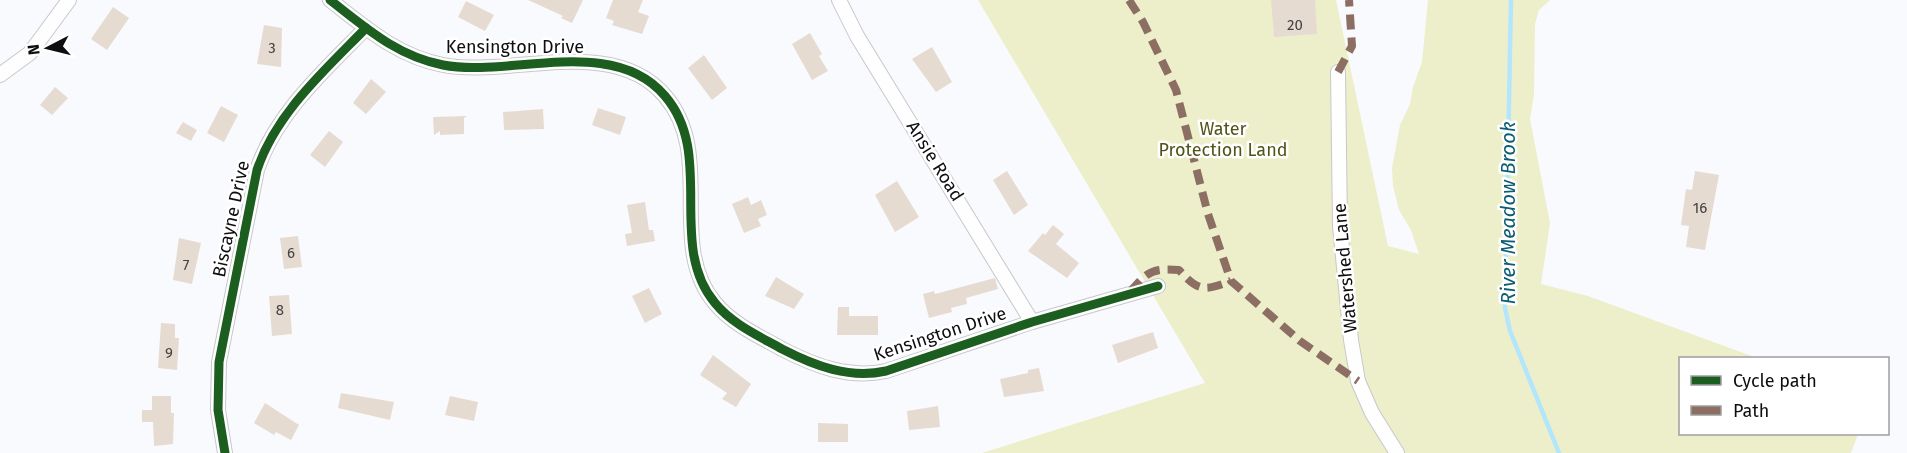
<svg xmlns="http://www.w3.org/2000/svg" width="1907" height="453" viewBox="0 0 1907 453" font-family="'Fira Sans',sans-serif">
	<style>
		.green { fill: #ecefca }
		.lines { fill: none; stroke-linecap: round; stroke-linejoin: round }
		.stream { stroke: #b3e6fc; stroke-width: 4.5 }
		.building { fill: #e6dbd1 }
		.minor-casing { stroke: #c8c8cc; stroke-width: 16 }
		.minor { stroke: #fefeff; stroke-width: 14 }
		.quiet { stroke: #8d6e63; stroke-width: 8; stroke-dasharray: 15 8; stroke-linecap: butt }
		.cycleway-casing { stroke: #fff; stroke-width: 13 }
		.cycleway { stroke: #1b5e20; stroke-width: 9 }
		.labels { text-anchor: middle; stroke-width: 5; stroke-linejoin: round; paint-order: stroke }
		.number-label { font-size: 15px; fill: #444141 }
		.street-label { font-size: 18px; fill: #0e0e11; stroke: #fff }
		.park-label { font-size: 18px; fill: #515318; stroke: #fff }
		.water-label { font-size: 20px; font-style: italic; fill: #0b5c74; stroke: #fff }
	</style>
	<rect width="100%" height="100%" fill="#f9fafe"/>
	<!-- green -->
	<polygon class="green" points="978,0 1336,0 1388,246 1419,254 1411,230 1399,210 1393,186 1392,168 1400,125 1410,104 1413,87 1422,62 1428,0 1550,0 1539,10 1535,24 1534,95 1530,119 1550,223 1541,284 1588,296 1757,358 1680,358 1680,434 1858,434 1851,453 982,453 1205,383"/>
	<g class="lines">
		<!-- stream -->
		<polyline class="stream" points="1511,0 1505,308 1510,331 1559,453"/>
	</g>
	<!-- building -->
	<g class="building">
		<polygon points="528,0 583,0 572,23 561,18 563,16"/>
		<polygon points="613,0 643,0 638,12 649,16 642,34 612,25 614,21 606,18"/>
		<polygon points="1271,0 1315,0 1317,34 1274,37"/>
		<polygon points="466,1 494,15 485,31 458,17"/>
		<polygon points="113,7 129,18 107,50 91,39"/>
		<polygon points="264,25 282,28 281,67 257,64"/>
		<polygon points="810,33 822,54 819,56 828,71 812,80 792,44"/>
		<polygon points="932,47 952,82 936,92 912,59"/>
		<polygon points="704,55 727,88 712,100 688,68"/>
		<polygon points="371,79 386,92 366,114 353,103"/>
		<polygon points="55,87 68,98 52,115 40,105"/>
		<polygon points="221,106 238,115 224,142 207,133"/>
		<polygon points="598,108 626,117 620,135 592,125"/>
		<polygon points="543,109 544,129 504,130 503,112"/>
		<polygon points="467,116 464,118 464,134 440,135 440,131 434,135 433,117"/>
		<polygon points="183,122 197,130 191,141 176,133"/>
		<polygon points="329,131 343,142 325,167 310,155"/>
		<polygon points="1007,171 1028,205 1014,215 993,180"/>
		<polygon points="1695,171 1719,175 1705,250 1686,247 1689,226 1681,225 1686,189 1692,190"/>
		<polygon points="897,181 919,217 895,232 875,195"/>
		<polygon points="748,197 751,205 761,200 767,215 758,219 761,226 744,233 732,204"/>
		<polygon points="645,202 649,230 653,230 655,241 627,246 625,234 632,233 627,205"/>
		<polygon points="1053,225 1064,234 1056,244 1079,263 1067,278 1028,251 1043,233 1045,235"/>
		<polygon points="298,236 302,267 284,269 280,238"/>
		<polygon points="179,238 201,243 192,284 173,280"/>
		<polygon points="776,277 804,294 794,309 765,296"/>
		<polygon points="995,278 998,289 966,298 967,304 951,308 952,312 929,318 923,294 934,291 935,294"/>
		<polygon points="649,288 662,314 645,323 632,296"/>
		<polygon points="289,295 292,334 272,336 269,296"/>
		<polygon points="838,307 849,307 849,316 878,316 878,335 837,335"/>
		<polygon points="161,323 175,324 175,338 179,338 177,370 158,368"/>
		<polygon points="1153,332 1158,348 1118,363 1112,345"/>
		<polygon points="713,355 751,384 736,407 722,399 727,393 700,375"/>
		<polygon points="1039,368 1044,391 1004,397 1000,379 1028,373 1028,370"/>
		<polygon points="341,393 394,402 390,420 338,408"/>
		<polygon points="152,396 171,396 171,413 174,413 173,444 154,446 153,422 142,422 142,410 152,410"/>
		<polygon points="450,396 478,402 474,421 445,415"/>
		<polygon points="265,403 299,425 291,440 276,432 274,435 254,423"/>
		<polygon points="938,406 940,427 909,430 907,411"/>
		<polygon points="818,423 848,424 848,442 818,442"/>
	</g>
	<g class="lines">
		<defs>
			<g id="minor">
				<path d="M 330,0 C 366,28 397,56 443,65 C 509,78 613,34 665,96 C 716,155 666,245 715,303 C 732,324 759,336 782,349 C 815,366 849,379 886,371 L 1032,322 L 1158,286"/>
				<polyline points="839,0 857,36 1032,322"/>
				<polyline points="1338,72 1340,226 1351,340 1358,381 1372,413 1397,453"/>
				<polyline points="0,75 30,53 69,0"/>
				<path d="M 225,453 L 218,410 L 219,362 L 257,170 C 276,113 325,70 366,28"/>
			</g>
		</defs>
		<!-- minor casing -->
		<use href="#minor" class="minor-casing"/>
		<!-- minor -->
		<use href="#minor" class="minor"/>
		<!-- quiet -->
		<g class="quiet">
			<polyline points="1129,0 1143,22 1176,90 1208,214 1231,281 1300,341 1358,381"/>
			<polyline points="1338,72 1352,46 1349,0"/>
			<path d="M 1130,292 C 1147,272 1151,268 1179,270 C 1199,292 1204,291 1231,281"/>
		</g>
		<defs>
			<g id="cycleway">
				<path d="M 330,0 C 366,28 397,56 443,65 C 509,78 613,34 665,96 C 716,155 666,245 715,303 C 732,324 759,336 782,349 C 815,366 849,379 886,371 L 1032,322 L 1158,286"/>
				<path d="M 225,453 L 218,410 L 219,362 L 257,170 C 276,113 325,70 366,28"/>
			</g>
		</defs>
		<!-- cycleway casing -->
		<use href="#cycleway" class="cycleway-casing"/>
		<!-- cycleway -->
		<use href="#cycleway" class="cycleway"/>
	</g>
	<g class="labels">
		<!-- number labels -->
		<g class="number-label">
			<text x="1295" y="30">20</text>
			<text x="272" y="53">3</text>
			<text x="1700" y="213">16</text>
			<text x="291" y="258">6</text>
			<text x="186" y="270">7</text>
			<text x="280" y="315">8</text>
			<text x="169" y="358">9</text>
		</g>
		<!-- street labels -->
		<g class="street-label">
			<text x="515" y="53">Kensington Drive</text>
			<text transform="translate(935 161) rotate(58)" y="6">Ansie Road</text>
			<text transform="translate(231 219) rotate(-78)" y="6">Biscayne Drive</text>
			<text transform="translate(1345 268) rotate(-95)" y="6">Watershed Lane</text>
			<text transform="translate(940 334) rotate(-18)" y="6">Kensington Drive</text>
		</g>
		<!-- park labels -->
		<g class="park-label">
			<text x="1223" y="135">Water<tspan x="1223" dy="21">Protection Land</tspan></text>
		</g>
		<!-- water labels -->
		<g class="water-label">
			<text transform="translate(1508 213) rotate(-90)" y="7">River Meadow Brook</text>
		</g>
	</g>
	<!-- legend -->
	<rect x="1679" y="357" width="210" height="78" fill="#ffffff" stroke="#9f9fa0" stroke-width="1.5"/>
	<rect x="1691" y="376" width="30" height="9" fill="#1b5e20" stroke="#9f9fa0" stroke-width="1.5"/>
	<text x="1733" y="387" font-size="18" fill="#0e0e11">Cycle path</text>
	<rect x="1691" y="406" width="30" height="9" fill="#8d6e63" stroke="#9f9fa0" stroke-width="1.5"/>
	<text x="1733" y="417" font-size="18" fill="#0e0e11">Path</text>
	<!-- north arrow -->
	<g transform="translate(48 48) rotate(263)" stroke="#ffffff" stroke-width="4.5" paint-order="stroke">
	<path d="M0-4.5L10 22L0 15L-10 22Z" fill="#0e0e11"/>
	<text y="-9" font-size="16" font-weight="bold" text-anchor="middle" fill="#0e0e11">N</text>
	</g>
</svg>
